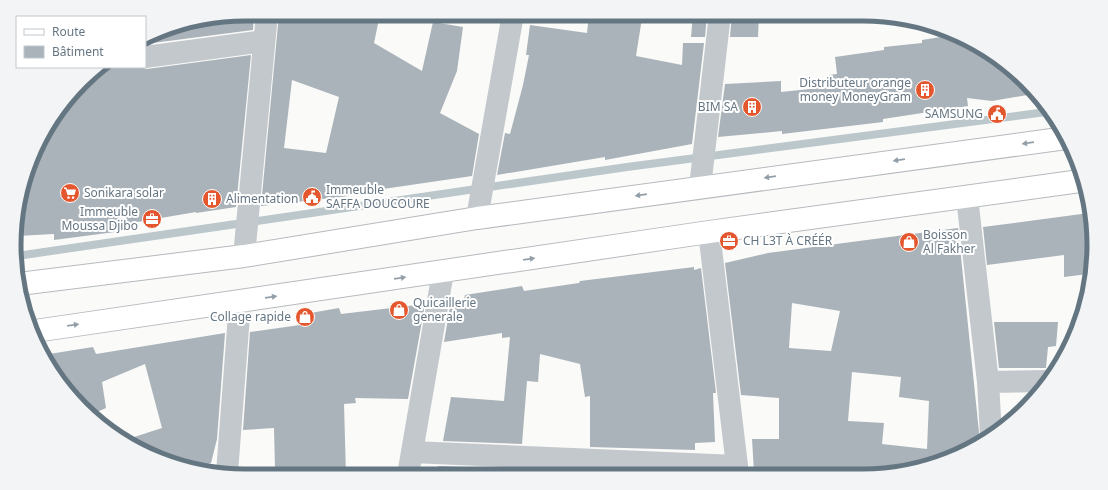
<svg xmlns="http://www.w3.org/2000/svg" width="1108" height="490" viewBox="0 0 1108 490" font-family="'Noto Sans',sans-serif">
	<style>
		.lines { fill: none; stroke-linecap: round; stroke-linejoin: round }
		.stream { stroke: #bbc7cb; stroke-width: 8 }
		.building { fill: #aab3b9; fill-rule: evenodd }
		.major-casing { stroke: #b5babe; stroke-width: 24 }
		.minor { stroke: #c3c8cc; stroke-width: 22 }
		.major { stroke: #fff; stroke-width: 22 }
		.oneway { fill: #939fa8 }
		.labels { text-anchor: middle; stroke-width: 4; stroke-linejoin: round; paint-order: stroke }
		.poi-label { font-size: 12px; fill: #657683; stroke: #fff; text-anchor: start }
		.rim { fill: none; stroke: #657683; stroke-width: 5 }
	</style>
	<rect width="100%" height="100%" fill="#fafaf8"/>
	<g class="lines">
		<!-- stream -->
		<polyline class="stream" points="17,256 627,167 1046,112"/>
	</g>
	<!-- building -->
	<g class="building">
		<polygon points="245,14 254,14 253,30 145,44 145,41 171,26"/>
		<path d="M 279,14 L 380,14 L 374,43 L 422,71 L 433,22 L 463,27 L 457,71 L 440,113 L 479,134 L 472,176 L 349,194 L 349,196 L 261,206 ZM 292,80 L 339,97 L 326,153 L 284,148 Z"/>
		<polygon points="589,14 617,14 642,18 636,56 682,65 683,43 704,43 692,144 605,160 605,157 497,175 505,133 510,134 523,85 529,55 526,55 530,25 587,33"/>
		<polygon points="693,14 707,14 705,37 691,37"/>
		<polygon points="732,14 759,14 758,37 730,37"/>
		<polygon points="953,35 1015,71 1033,94 992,101 967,98 968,106 883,119 883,122 782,134 782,131 718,137 725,84 781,81 781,92 829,87 829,75 837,74 835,57 884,50 884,47 922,43 922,40"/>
		<polygon points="251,55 236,207 196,213 196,212 114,226 115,232 54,240 54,234 17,236 18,200 45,129 93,71 100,67 138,67 147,69"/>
		<polygon points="1089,213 1094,230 1088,274 1064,277 1064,255 987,265 983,227"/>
		<path d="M 958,228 L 980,442 L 952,458 L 893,474 L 779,474 L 779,471 L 754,472 L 752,439 L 779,439 L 779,398 L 741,395 L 725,263 L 768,253 ZM 792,303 L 840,311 L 831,351 L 789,348 ZM 852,372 L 901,377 L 899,397 L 929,401 L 927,449 L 882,444 L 884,423 L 848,421 Z"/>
		<polygon points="694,267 694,270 701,268 716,393 713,393 715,442 695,443 695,450 590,447 590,396 585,397 580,364 540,354 538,382 527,381 522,444 443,441 451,397 504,401 510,337 502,338 502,333 444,342 451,301 464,299 465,295 522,286 524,291 579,283 580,281"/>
		<polygon points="425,304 408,399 355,398 356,403 344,404 346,476 293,476 293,470 275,470 274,428 243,430 250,332 300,325 299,315 339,308 341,314"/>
		<polygon points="994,322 1058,322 1056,346 1048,347 1046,368 999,368"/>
		<polygon points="225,333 217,439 211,463 196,468 171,464 128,439 162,428 145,364 102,382 106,408 90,415 45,360 43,355 93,347 96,354"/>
		<polygon points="438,466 520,469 520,475 437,475"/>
		<polygon points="590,472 650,475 590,475"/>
	</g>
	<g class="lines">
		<defs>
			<g id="major">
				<polyline points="19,284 244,256 477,218 1066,138"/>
				<polyline points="35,331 709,232 1080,181"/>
			</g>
		</defs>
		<!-- major casing -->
		<use href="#major" class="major-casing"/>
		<!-- minor -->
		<g class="minor">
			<polyline points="145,57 264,41"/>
			<polyline points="700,187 720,14"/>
			<polyline points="967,197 988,382 991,435"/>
			<polyline points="477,218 513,14"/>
			<polyline points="709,232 738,474"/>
			<polyline points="244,256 267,14"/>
			<polyline points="988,382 1048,381"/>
			<polyline points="412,452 737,466"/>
			<polyline points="227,473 240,302"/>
			<polyline points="408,475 443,272"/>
		</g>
		<!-- major -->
		<use href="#major" class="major"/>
	</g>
	<!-- one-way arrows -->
	<defs><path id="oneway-solid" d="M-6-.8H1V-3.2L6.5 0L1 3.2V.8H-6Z"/></defs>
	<g class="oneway">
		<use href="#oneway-solid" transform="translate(1028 143) rotate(172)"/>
		<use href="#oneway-solid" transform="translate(899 160) rotate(172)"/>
		<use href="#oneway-solid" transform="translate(770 177) rotate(172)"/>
		<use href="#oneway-solid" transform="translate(641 195) rotate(172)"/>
		<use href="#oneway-solid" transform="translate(529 259) rotate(-8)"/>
		<use href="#oneway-solid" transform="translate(400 278) rotate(-8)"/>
		<use href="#oneway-solid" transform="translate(271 297) rotate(-8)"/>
		<use href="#oneway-solid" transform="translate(73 325) rotate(-8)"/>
	</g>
	<!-- icons -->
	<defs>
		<symbol id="building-disc" viewBox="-11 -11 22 22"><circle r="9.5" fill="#e4572e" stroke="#fff"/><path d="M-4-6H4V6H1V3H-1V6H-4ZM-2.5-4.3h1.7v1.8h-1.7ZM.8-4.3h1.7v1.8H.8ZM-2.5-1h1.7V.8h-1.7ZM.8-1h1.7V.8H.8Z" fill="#fff"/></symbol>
		<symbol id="civic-disc" viewBox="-11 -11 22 22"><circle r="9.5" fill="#e4572e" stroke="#fff"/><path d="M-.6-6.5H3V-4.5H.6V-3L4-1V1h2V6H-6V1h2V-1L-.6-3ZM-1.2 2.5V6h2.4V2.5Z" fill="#fff"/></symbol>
		<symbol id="supermarket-disc" viewBox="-11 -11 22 22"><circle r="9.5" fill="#e4572e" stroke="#fff"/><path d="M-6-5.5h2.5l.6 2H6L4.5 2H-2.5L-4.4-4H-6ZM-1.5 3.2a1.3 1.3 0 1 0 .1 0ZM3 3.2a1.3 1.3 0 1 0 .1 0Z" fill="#fff"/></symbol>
		<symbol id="office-disc" viewBox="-11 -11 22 22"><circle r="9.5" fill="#e4572e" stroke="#fff"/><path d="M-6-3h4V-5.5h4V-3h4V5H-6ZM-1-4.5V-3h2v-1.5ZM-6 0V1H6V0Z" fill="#fff"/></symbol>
		<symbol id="shop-disc" viewBox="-11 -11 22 22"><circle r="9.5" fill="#e4572e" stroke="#fff"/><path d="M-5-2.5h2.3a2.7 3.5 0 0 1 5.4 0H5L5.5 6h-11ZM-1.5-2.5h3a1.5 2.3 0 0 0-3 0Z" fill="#fff"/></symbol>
	</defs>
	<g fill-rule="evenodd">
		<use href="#building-disc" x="914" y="79" width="22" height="22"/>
		<use href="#building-disc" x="741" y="96" width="22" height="22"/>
		<use href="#civic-disc" x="986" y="103" width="22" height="22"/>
		<use href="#supermarket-disc" x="59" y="182" width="22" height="22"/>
		<use href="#civic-disc" x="301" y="186" width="22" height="22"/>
		<use href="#building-disc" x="201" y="188" width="22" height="22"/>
		<use href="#office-disc" x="141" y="208" width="22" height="22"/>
		<use href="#office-disc" x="718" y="230" width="22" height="22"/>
		<use href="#shop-disc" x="898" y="231" width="22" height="22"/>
		<use href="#shop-disc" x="388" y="299" width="22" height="22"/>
		<use href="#shop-disc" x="294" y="306" width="22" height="22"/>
	</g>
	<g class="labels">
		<!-- poi labels -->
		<g class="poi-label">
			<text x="911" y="87" text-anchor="end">Distributeur orange<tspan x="911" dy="14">money MoneyGram</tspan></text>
			<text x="738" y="111" text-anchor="end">BIM SA</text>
			<text x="983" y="118" text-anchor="end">SAMSUNG</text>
			<text x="326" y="194">Immeuble<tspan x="326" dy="14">SAFFA DOUCOURE</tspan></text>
			<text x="84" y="197">Sonikara solar</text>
			<text x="226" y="203">Alimentation</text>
			<text x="138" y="216" text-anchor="end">Immeuble<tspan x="138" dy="14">Moussa Djibo</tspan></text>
			<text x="923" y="239">Boisson<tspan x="923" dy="14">Al Fakher</tspan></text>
			<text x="743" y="245">CH L3T À CRÉÉR</text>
			<text x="413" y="307">Quicaillerie<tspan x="413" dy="14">generale</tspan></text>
			<text x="291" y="321" text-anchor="end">Collage rapide</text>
		</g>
	</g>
	<!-- crop -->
	<path d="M0 0H1108V490H0ZM245 21H863A224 224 0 0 1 1087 245V245A224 224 0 0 1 863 469H245A224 224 0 0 1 21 245V245A224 224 0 0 1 245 21Z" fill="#f3f4f5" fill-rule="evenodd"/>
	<path class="rim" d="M245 21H863A224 224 0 0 1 1087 245V245A224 224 0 0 1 863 469H245A224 224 0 0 1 21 245V245A224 224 0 0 1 245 21Z"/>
	<!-- legend -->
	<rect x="16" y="16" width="130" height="52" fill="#ffffff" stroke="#c1c8cd"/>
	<rect x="24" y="29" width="20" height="6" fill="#ffffff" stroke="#c1c8cd"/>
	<text x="52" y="36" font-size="12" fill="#657683">Route</text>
	<rect x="24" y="46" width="20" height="12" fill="#aab3b9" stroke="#c1c8cd"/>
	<text x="52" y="56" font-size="12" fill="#657683">Bâtiment</text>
</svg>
